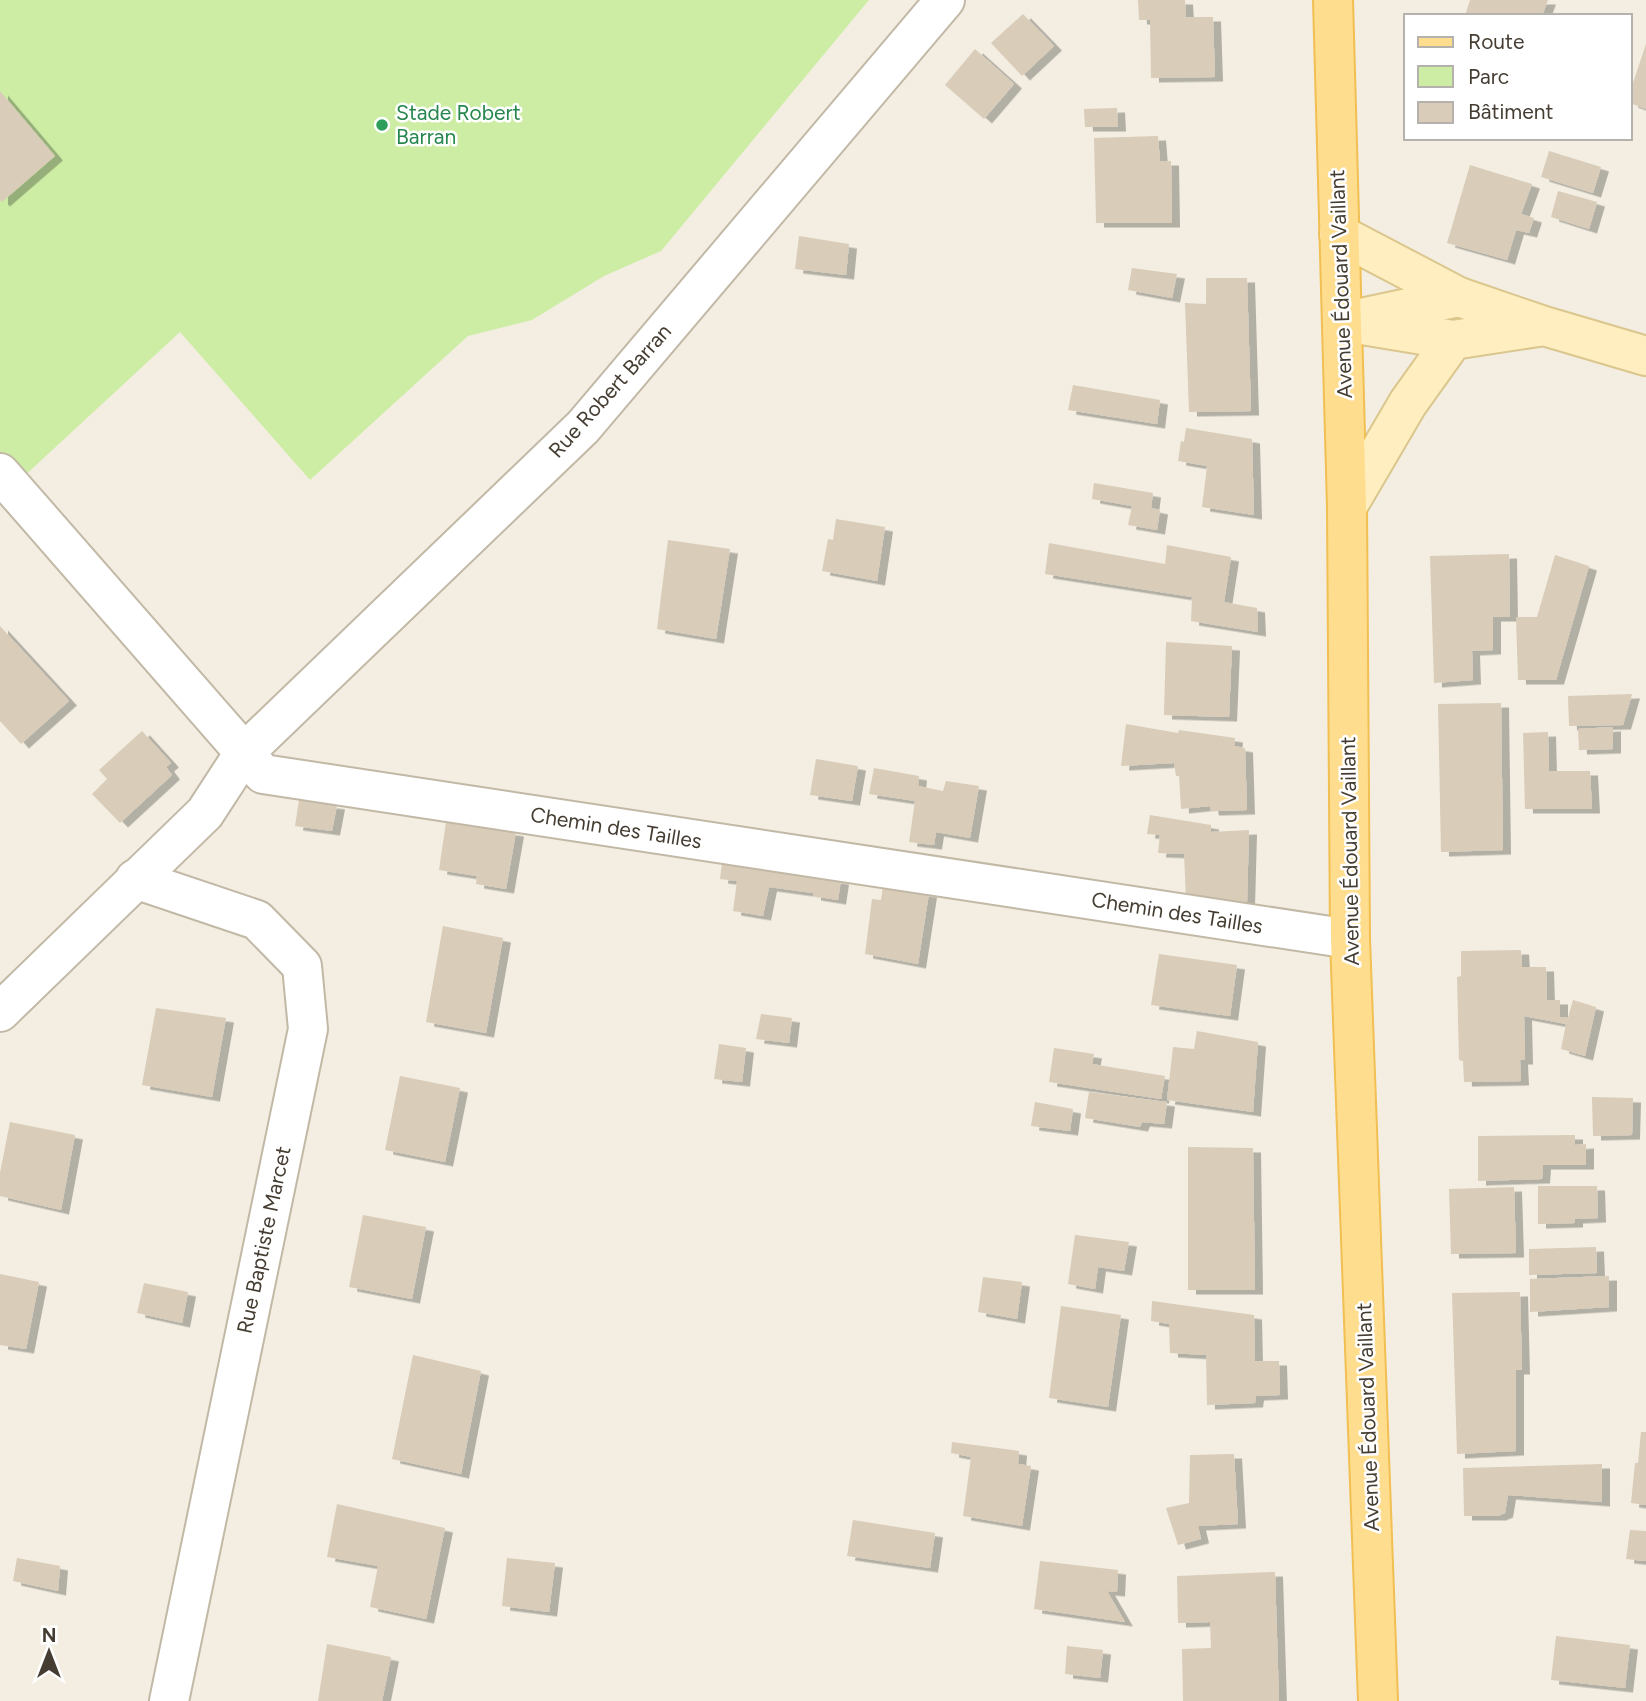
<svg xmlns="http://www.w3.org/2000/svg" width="1646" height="1701" viewBox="0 0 1646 1701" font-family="Figtree,sans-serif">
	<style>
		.green { fill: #cdeda5 }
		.building { fill: #d9ccb9; filter: url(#shadow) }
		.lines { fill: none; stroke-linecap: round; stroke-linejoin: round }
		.street-casing { stroke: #c2b8a6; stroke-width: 42 }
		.secondary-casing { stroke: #dbc68d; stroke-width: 42 }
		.primary-casing { stroke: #f1bf52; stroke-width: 42 }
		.street { stroke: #fff; stroke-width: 38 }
		.secondary { stroke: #ffefc0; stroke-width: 38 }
		.primary { stroke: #ffdd8f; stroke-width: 38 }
		.leisure-dot { fill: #2e9e5b; stroke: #fff; stroke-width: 2.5 }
		.labels { text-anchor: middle; stroke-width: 5; stroke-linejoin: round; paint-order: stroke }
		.leisure-label { font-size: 21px; fill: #27864d; stroke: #fff; text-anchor: start }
		.street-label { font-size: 21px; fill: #453d32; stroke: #fff }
	</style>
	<defs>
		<filter id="shadow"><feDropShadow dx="8" dy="4.5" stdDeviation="0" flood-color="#0004"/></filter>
	</defs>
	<rect width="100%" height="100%" fill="#f3eee1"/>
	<!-- green -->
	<polygon class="green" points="0,0 869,0 661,251 604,276 532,320 468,336 310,480 180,332 21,479 0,455"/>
	<!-- building -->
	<g class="building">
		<polygon points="1138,0 1185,0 1186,17 1213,17 1215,77 1151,78 1150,20 1139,20"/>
		<polygon points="1470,0 1548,0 1542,16 1465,16"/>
		<polygon points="1023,14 1054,46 1022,76 991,43"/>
		<polygon points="1646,44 1646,109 1630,103 1630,92"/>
		<polygon points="975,49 1014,84 984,119 945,85"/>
		<polygon points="0,91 55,156 2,202 0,200"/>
		<polygon points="1117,108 1118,127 1085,127 1084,109"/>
		<polygon points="1158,136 1160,161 1171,161 1172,223 1096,223 1094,138"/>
		<polygon points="1549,151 1601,167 1593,193 1541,177"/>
		<polygon points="1470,165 1532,184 1521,214 1534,218 1529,233 1516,230 1507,260 1447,243"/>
		<polygon points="1558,191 1597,202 1589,229 1551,217"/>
		<polygon points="799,236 849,244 846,275 795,269"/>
		<polygon points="1132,268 1177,274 1172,298 1128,290"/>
		<polygon points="1206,278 1247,278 1251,411 1189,412 1185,303 1206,304"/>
		<polygon points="1073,385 1160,400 1157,424 1068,410"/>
		<polygon points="1186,428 1252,439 1254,515 1202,507 1207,466 1178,461 1181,441 1184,442"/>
		<polygon points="1094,483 1153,493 1151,508 1160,510 1157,530 1128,525 1132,506 1092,499"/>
		<polygon points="836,519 885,527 877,581 822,571 828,539 833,540"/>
		<polygon points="668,540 730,549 716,639 657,629"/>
		<polygon points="1049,543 1165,564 1167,545 1231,557 1224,602 1257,608 1258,632 1191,621 1192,597 1045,574"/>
		<polygon points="1509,554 1510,617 1493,617 1493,650 1472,651 1473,680 1434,683 1430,556"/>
		<polygon points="1555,555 1589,566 1556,680 1518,680 1516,617 1537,617"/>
		<polygon points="0,626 69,701 21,744 0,721"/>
		<polygon points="1166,642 1232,646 1229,717 1164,715"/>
		<polygon points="1632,694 1623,725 1569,726 1568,696"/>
		<polygon points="1501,703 1503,850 1441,852 1438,704"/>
		<polygon points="1126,724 1178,733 1179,730 1235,738 1234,746 1245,748 1247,810 1211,811 1210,806 1181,809 1179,776 1176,776 1174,763 1121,766"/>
		<polygon points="1613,727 1613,749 1579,750 1578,729"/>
		<polygon points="142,731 171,763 166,767 172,775 120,823 92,794 107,779 99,770"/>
		<polygon points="1548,732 1549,771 1590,771 1592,809 1525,809 1523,733"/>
		<polygon points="816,759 858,766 852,801 810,795"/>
		<polygon points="874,768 919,776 918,786 943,791 946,781 979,786 970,838 936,832 934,845 909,842 915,801 869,794"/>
		<polygon points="299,800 337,805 332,831 295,826"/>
		<polygon points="1150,815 1211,825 1211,832 1249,830 1247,902 1198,901 1186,899 1184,854 1158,853 1160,835 1147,834"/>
		<polygon points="446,822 516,832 506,889 476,884 477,876 439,870"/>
		<polygon points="722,863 841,880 838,900 813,896 813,893 769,887 763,916 733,911 737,881 720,879"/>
		<polygon points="883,886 929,893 918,964 865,954 872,899 881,900"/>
		<polygon points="443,926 503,938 486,1033 426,1022"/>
		<polygon points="1521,950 1522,967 1546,967 1547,1000 1560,1000 1560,1017 1568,1018 1573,1000 1596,1007 1585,1056 1561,1049 1566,1024 1524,1016 1525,1060 1520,1060 1521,1081 1464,1082 1463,1061 1459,1060 1457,977 1461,976 1461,951"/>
		<polygon points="1159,954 1237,965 1230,1016 1151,1005"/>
		<polygon points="156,1008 226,1018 212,1097 142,1085"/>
		<polygon points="761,1014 792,1018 789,1043 756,1039"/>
		<polygon points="1197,1031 1258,1042 1253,1112 1167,1100 1173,1047 1194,1049"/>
		<polygon points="719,1044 746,1048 742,1082 714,1079"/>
		<polygon points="1054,1048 1094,1054 1092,1064 1165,1076 1161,1099 1049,1082"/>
		<polygon points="400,1076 460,1088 445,1162 385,1150"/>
		<polygon points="1089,1092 1167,1102 1164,1124 1142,1122 1140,1127 1085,1118"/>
		<polygon points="1592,1097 1633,1098 1632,1135 1593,1136"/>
		<polygon points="1035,1102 1073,1109 1070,1131 1031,1126"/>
		<polygon points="10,1122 75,1135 61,1210 0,1196 0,1173"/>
		<polygon points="1575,1135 1575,1145 1586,1144 1586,1165 1543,1165 1542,1179 1478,1181 1478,1136"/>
		<polygon points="1188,1147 1253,1148 1255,1290 1188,1290"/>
		<polygon points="1538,1186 1597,1186 1598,1218 1575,1219 1575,1223 1538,1224"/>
		<polygon points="1514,1187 1516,1253 1451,1254 1449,1189"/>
		<polygon points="363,1215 426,1227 412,1299 349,1287"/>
		<polygon points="1075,1235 1129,1242 1124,1271 1098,1267 1095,1289 1068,1284"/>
		<polygon points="1596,1247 1597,1273 1529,1275 1529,1249"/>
		<polygon points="0,1274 39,1282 26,1349 0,1345"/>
		<polygon points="1609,1276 1609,1307 1530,1312 1530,1279"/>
		<polygon points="983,1277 1022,1282 1017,1319 978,1312"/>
		<polygon points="144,1283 188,1292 182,1323 137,1313"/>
		<polygon points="1520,1292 1522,1370 1516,1370 1516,1451 1457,1454 1452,1293"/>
		<polygon points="1152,1301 1254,1315 1255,1361 1279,1361 1280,1395 1256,1396 1255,1403 1207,1405 1206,1355 1170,1353 1169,1324 1151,1321"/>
		<polygon points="1061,1306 1121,1315 1108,1407 1049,1398"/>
		<polygon points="413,1355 481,1371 461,1474 392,1459"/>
		<polygon points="1641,1432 1646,1432 1646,1505 1631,1503 1635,1463 1638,1463"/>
		<polygon points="952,1442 1019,1451 1018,1464 1031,1466 1022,1526 963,1516 971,1457 951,1453"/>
		<polygon points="1234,1454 1238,1524 1198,1526 1201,1539 1178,1545 1166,1508 1189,1503 1190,1455"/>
		<polygon points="1602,1464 1602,1502 1508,1495 1505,1513 1498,1516 1464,1516 1463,1468"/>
		<polygon points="337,1504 445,1528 426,1619 370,1607 378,1566 327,1557"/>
		<polygon points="853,1520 935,1533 930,1568 847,1556"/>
		<polygon points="1630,1530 1646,1531 1646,1561 1626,1559"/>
		<polygon points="17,1558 60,1566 58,1591 13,1581"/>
		<polygon points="507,1558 555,1563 549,1612 502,1606"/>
		<polygon points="1040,1561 1118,1570 1117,1592 1107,1591 1125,1622 1034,1609"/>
		<polygon points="1275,1572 1279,1701 1183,1701 1182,1649 1211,1648 1210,1622 1178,1623 1177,1576"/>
		<polygon points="1556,1636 1630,1645 1625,1688 1551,1680"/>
		<polygon points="327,1644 391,1657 382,1701 318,1701"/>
		<polygon points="1067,1646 1103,1650 1100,1678 1065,1674"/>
	</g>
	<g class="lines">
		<defs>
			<g id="street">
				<polyline points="0,473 263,774 1350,939"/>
				<polyline points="135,879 257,920 302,966 308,1029 169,1701"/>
				<polyline points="0,1012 205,813 244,753 583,427 945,0"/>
			</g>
			<g id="secondary">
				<polyline points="1339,234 1459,297 1544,326 1646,356"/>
				<polyline points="1342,322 1459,297"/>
				<polyline points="1362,325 1453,340"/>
				<polyline points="1347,507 1408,403 1453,340 1538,327"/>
			</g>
			<polyline id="primary" points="1333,0 1347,507 1350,939 1378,1701"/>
		</defs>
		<!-- street casing -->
		<use href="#street" class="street-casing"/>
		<!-- secondary casing -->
		<use href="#secondary" class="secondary-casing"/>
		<!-- primary casing -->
		<use href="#primary" class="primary-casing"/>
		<!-- street -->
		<use href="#street" class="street"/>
		<!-- secondary -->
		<use href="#secondary" class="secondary"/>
		<!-- primary -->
		<use href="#primary" class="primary"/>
	</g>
	<!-- markers -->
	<circle class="leisure-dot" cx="382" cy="125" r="7"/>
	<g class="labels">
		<!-- leisure labels -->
		<g class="leisure-label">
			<text x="396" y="120">Stade Robert<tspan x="396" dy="24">Barran</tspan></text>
		</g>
		<!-- street labels -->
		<g class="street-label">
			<text transform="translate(1341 284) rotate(-92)" y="7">Avenue Édouard Vaillant</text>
			<text transform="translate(610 391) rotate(-48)" y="7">Rue Robert Barran</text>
			<text transform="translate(616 828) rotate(9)" y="7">Chemin des Tailles</text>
			<text transform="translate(1350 851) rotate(-91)" y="7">Avenue Édouard Vaillant</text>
			<text transform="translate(1177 913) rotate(9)" y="7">Chemin des Tailles</text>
			<text transform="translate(264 1240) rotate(-78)" y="7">Rue Baptiste Marcet</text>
			<text transform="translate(1368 1417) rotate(-92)" y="7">Avenue Édouard Vaillant</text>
		</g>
	</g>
	<!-- legend -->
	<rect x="1404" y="14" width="228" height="126" fill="#ffffff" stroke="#b5b1ad" stroke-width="2"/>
	<rect x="1418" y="37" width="35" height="10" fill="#ffdd8f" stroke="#b5b1ad" stroke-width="2"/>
	<text x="1468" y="49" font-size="21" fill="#453d32">Route</text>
	<rect x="1418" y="66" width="35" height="21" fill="#cdeda5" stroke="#b5b1ad" stroke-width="2"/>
	<text x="1468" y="84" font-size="21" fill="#453d32">Parc</text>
	<rect x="1418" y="102" width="35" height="21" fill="#d9ccb9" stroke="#b5b1ad" stroke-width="2"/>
	<text x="1468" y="119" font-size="21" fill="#453d32">Bâtiment</text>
	<!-- north arrow -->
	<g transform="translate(49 1652)" stroke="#ffffff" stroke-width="5" paint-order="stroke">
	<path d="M0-5L12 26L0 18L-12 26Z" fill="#453d32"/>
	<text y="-10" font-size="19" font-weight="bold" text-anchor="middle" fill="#453d32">N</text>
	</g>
</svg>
